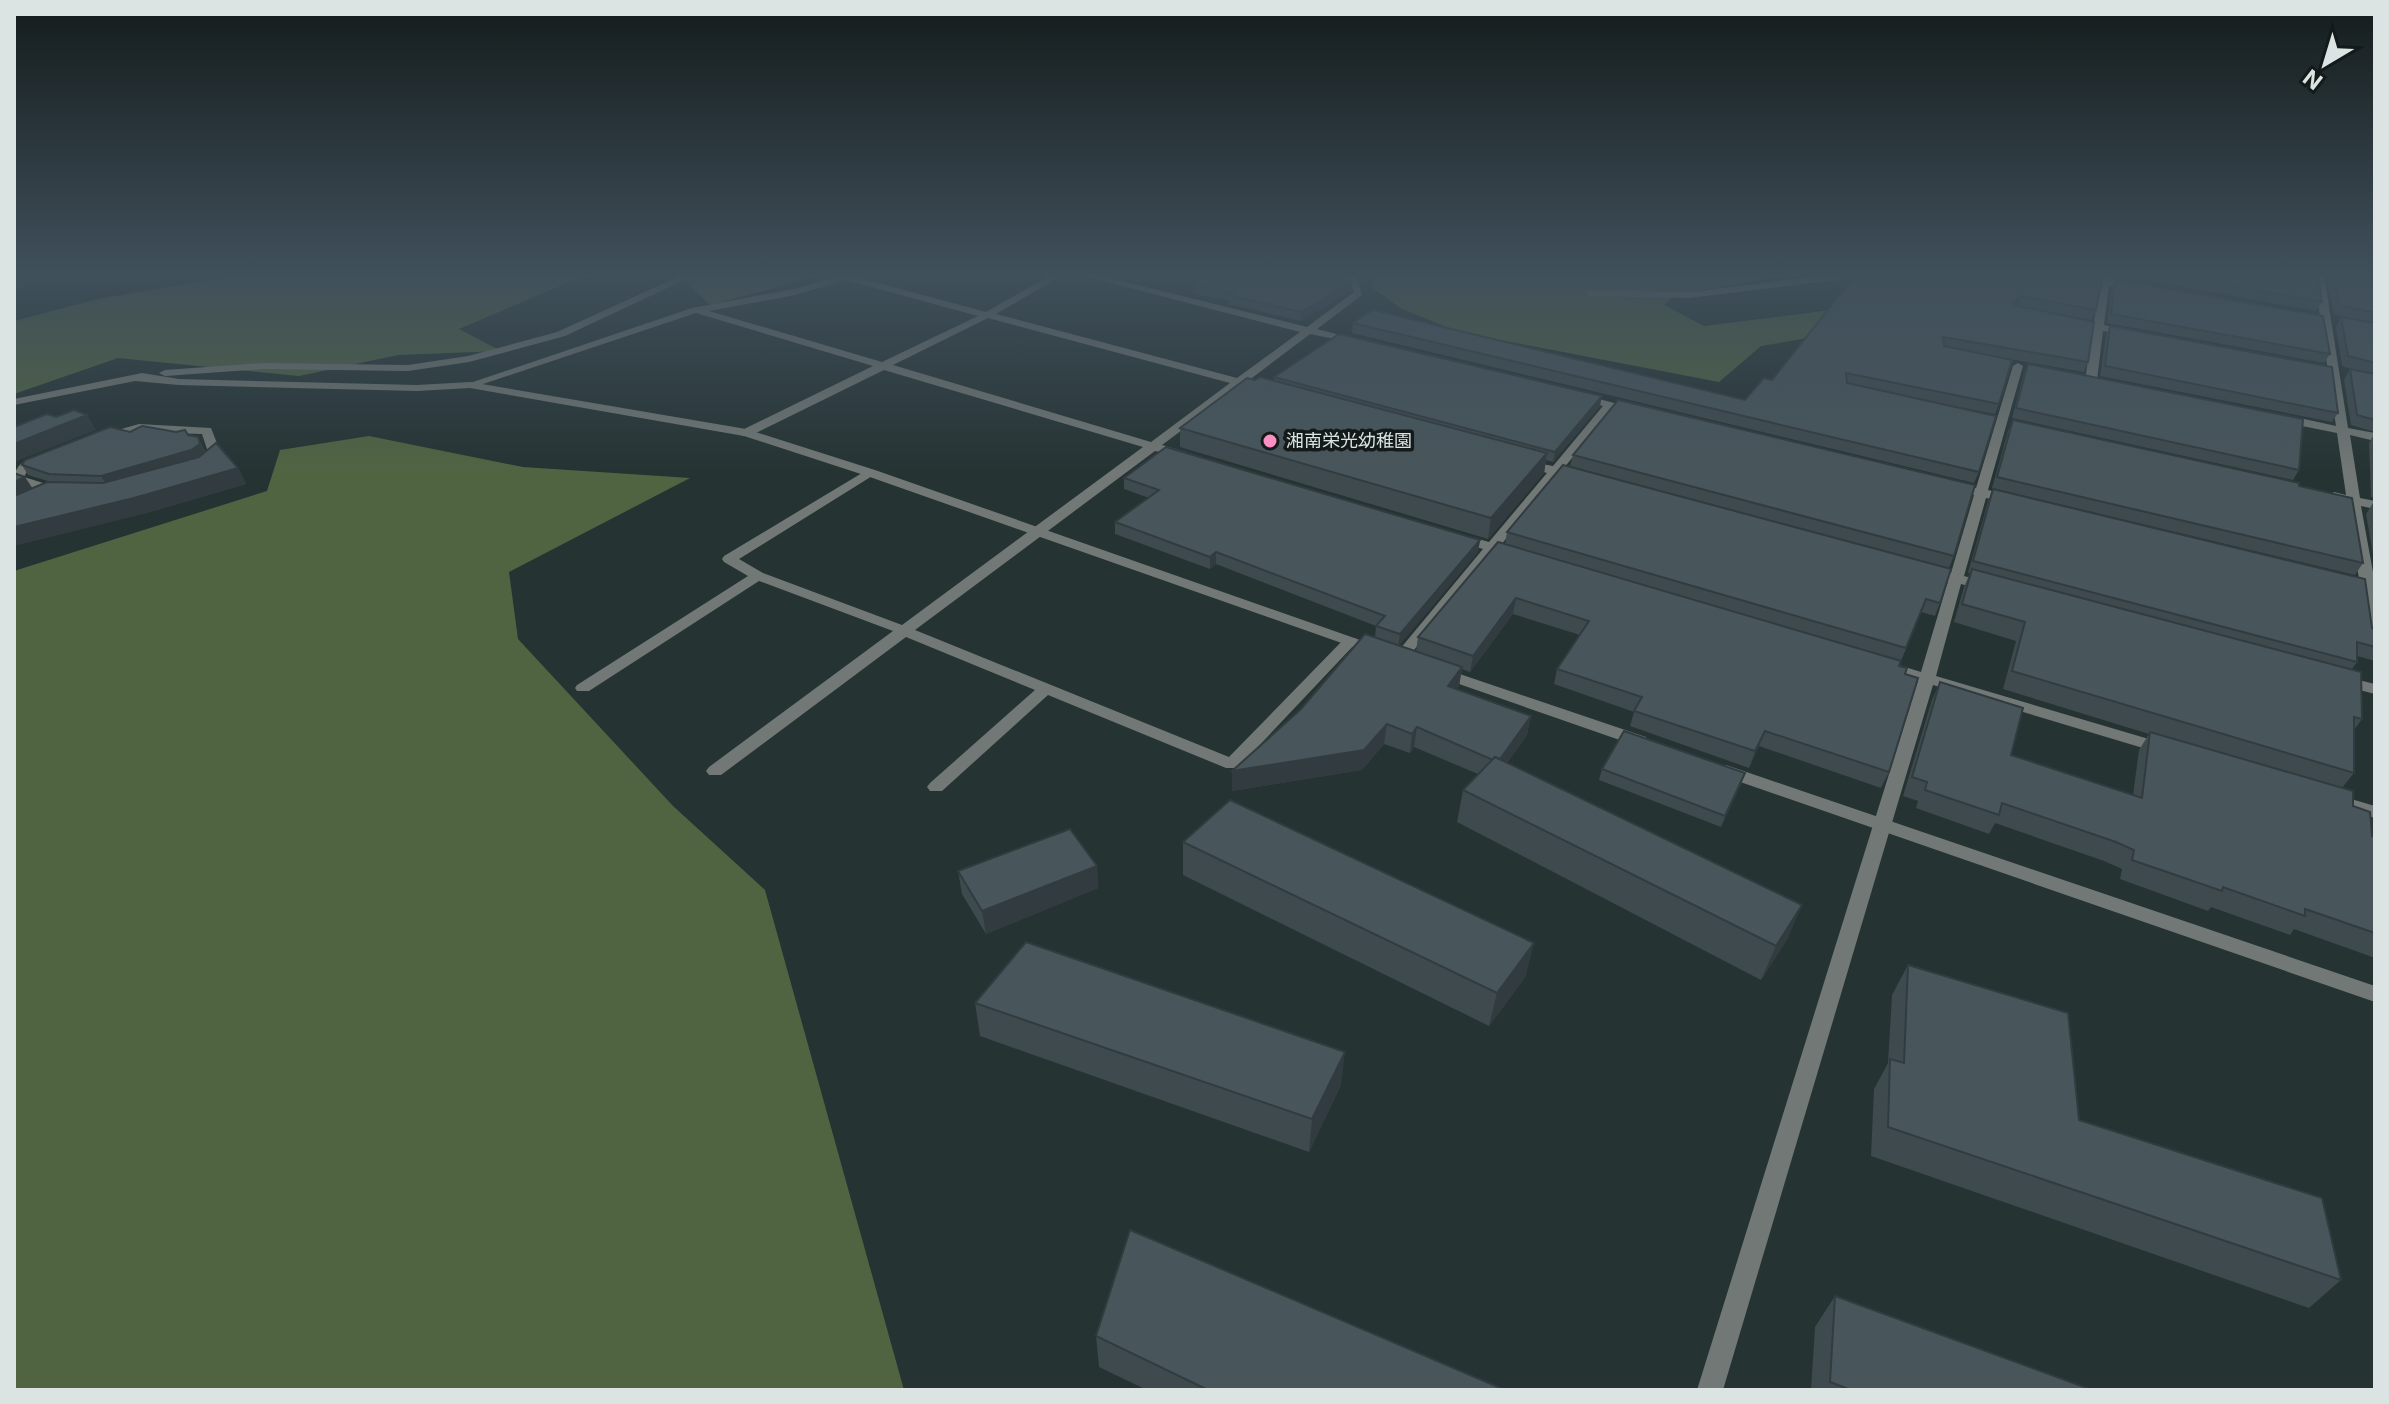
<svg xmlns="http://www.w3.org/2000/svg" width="2389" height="1404" viewBox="0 0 2389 1404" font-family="Inter,'Noto Sans JP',sans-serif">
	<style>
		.forest { fill: #516442 }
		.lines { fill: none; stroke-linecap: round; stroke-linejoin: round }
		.minor { fill: #727875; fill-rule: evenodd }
		.tertiary { fill: #727875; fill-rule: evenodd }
		.wall { fill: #3e4a4e }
		.shaded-wall { fill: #323c40 }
		.building { fill: #48565b; stroke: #323c40; stroke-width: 2 }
		.poi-dot { fill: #fc8fc1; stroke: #131a19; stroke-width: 3 }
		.labels { text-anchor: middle; stroke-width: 7; stroke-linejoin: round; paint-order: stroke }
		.far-poi-label { font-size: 18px; fill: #dbe4e3; stroke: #131a19; text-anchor: start }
	</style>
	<rect width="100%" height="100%" fill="#253333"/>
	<!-- forest -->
	<g class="forest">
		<polygon points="238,275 609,275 574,280 459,329 501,351 398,355 299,376 118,358 14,394 14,321 98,299"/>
		<polygon points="679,275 822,275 710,305"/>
		<polygon points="1377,275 1794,275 1676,294 1664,305 1704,326 1958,294 1982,308 1761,346 1719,382 1459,332 1402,309 1371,287"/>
		<polygon points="369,436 523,467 690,478 509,572 518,639 673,806 765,890 904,1390 14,1390 14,571 267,491 280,450"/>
	</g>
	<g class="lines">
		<!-- minor -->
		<g class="minor">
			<path d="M 843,275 L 859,275 L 856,277 L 986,312 L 1051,275 L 1063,275 L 996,314 L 1237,378 L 1300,332 L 1080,275 L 1097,275 L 1307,327 L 1354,292 L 1350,282 L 1325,275 L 1357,278 L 1362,295 L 1317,329 L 1359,340 L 1359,344 L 1310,334 L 1248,381 L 1265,386 L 1265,390 L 1241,386 L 1162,445 L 1186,452 L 1186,458 L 1155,451 L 915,630 L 1229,757 L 1345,638 L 1355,638 L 1358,641 L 1355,644 L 1238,768 L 1226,768 L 1048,695 L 942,791 L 930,791 L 927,787 L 930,783 L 1035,690 L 906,637 L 721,775 L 709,775 L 706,771 L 709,767 L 893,631 L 759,581 L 589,691 L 577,691 L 575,688 L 577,685 L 748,576 L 724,562 L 722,559 L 724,556 L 867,470 L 871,469 L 877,473 L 739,559 L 763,573 L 902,625 L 1143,447 L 884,370 L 750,436 L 742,436 L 742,430 L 873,366 L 696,313 L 474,387 L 464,385 L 692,308 L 794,289 ZM 846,280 L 978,316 L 882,362 L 709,311 L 795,295 ZM 988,318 L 1230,383 L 1151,442 L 893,365 Z"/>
			<polygon points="1827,275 1857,275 1852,278 1689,298 1590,296 1585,293 1590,290 1689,292"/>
			<polygon points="2101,275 2111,275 2110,279 2138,286 2133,289 2109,285 2104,325 2135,333 2130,336 2103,331 2097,380 2091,383 2085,380 2093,329 2069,322 2074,319 2094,323"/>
			<polygon points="2314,275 2324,275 2348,428 2375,433 2375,441 2350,435 2360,498 2375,501 2375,509 2361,506 2375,583 2375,645 2367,640 2360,588 2341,583 2339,580 2346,576 2359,579 2347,503 2328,496 2334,492 2346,495 2337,433 2282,422 2276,418 2282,414 2336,426"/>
			<polygon points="2018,363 2023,366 1988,490 2013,496 2014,499 2008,503 1986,498 1964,576 1992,584 1994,587 1987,591 1961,584 1936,676 2169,745 2171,749 2163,754 1933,685 1723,1390 1697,1390 1918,681 1881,669 1878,666 1886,661 1921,672 1948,581 1923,574 1921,571 1928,567 1951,573 1974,495 1947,486 1953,482 1976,488 2013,366"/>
			<polygon points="1580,394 1641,410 1635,413 1613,408 1563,469 1581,474 1581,480 1558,476 1500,546 1518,554 1516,557 1511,558 1494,553 1405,661 1395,661 1392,658 1395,655 1483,549 1456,541 1456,535 1461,534 1489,542 1547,473 1522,466 1522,460 1553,466 1603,406 1576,399 1576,395"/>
			<polygon points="139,424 211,428 222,456 213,464 205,464 203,461 209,455 202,434 139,432 102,440 96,436"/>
			<path d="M 43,454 L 49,458 L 47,461 L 29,468 L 24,477 L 59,488 L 59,494 L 49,494 L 14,482 C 14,463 27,459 43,454 Z"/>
			<polygon points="2342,676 2375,684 2375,694 2336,684 2334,681"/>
			<polygon points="2334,794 2375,806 2375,818 2328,804 2325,800 2328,796"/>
		</g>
		<!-- tertiary -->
		<g class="tertiary">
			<polygon points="682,275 695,275 565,336 469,362 408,371 264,369 165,376 159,373 165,370 264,363 408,365 468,356 557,332"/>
			<polygon points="142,373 179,379 417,385 470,382 746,429 875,470 1380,647 1383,650 1375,655 1370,653 867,476 744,436 470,388 417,391 179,385 135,381 14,405 14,399"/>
			<polygon points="1442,668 1646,737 1648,741 1646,745 1634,745 1436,676 1434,673 1436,670"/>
			<polygon points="1726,765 2375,986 2375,1002 1720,775 1717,771"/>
		</g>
	</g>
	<!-- wall -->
	<g class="wall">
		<polygon points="1856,275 2103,275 2096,310 2091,320 2031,308 2088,362 2084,372 2004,358 1999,404 1995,414 1952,406 1979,472 1974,483 1352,333 1353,323 1745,400 1772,380"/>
		<polygon points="2118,275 2318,275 2322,302 2316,311"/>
		<polygon points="2332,275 2375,281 2375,432 2351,425 2344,380 2350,369 2358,371 2342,366 2336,327 2341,317 2353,319 2334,314 2328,284"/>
		<polygon points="2352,275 2375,275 2375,279"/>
		<polygon points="2115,280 2330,354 2324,363 2107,323 2112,288"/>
		<polygon points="1193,284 1350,291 1301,321 1229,304 1229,301 1193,293"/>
		<polygon points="2110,326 2338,413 2332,422 2100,376 2106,335"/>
		<polygon points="2028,364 2299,470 2293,480 2012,418 2024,373"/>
		<polygon points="1274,377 1600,406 1553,462 1546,460 1544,473 1488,539 1180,447 1180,428 1255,380 1274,380"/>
		<polygon points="2013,420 2299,486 2363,563 2355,575 1992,488 2008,431"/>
		<polygon points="130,432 188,435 198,437 205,452 238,468 246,484 143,514 32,488 51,482 28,475 22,465"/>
		<polygon points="2375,433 2375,498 2371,497 2369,443"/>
		<polygon points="1573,455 1954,556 1949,568 1570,466"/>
		<polygon points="1563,465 1940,603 1935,616 1921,612 1899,666 1905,674 1889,772 1881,788 1759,746 1749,768 1630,726 1634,712 1554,684 1557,669 1580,635 1513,614 1470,672 1462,669 1459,686 1457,689 1531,716 1527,735 1507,763 1788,938 1761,980 1457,822 1463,790 1478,774 1414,747 1410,753 1384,744 1362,770 1232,791 1301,709 1375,637 1376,626 1216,564 1210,569 1115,534 1115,522 1149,498 1124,489 1124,478 1480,540 1478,552 1399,645 1416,651 1418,637 1505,544 1507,532"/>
		<polygon points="1993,489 2375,630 2375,661 2357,656 2357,662 2352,669 2362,719 2354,730 2354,773 2342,788 2372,836 2375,837 2375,958 2294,929 2290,935 2211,907 2208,911 2120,879 2122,869 2104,861 1995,823 1989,834 1916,808 1918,801 1903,796 1932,700 1940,682 2011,755 2133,795 2139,750 2149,734 2003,689 2016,641 1954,622 1964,587 1970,573 1968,573 1988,501"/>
		<polygon points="2373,503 2375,503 2375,566 2366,514"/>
		<polygon points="1602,769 1741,784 1721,827 1599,780"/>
		<polygon points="1183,842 1526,976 1489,1026 1183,875"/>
		<polygon points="1097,866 1098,888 986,934 962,894 958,871"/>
		<polygon points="1908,965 2079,1120 2341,1280 2309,1308 1871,1156 1874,1089 1888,1063 1892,995"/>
		<polygon points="975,1003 1341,1085 1309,1152 980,1036"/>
		<polygon points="1835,1296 2092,1390 1811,1390 1815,1327"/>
		<polygon points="1096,1336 1505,1390 1147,1390 1099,1367"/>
	</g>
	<!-- shaded-wall -->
	<g class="shaded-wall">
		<polygon points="14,275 56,275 57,277 14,290"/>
		<polygon points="1351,282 1350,291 1301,321 1301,312"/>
		<polygon points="2021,296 2018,306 2009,311 2013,302"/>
		<polygon points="1602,396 1600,406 1553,462 1555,452"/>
		<polygon points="87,415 96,430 17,461 14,468 14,444"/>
		<polygon points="198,437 205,454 107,486 101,476"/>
		<polygon points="1547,453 1544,473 1488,539 1491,518"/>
		<polygon points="238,468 246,484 143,514 14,546 14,527"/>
		<polygon points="25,477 35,492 14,503 14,482"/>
		<polygon points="1480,540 1478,552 1398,647 1400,634"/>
		<polygon points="1216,552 1216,564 1210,569 1210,557"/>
		<polygon points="1516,598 1513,614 1470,672 1473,656"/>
		<polygon points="1462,667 1459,686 1445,705 1448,686"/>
		<polygon points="1531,716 1527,735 1494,781 1498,762"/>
		<polygon points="1387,724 1384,744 1362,770 1232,791 1232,771"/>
		<polygon points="1417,727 1414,747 1410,753 1412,734"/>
		<polygon points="1765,731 1759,746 1749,768 1755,751"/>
		<polygon points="1745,773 1741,784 1721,827 1725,816"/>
		<polygon points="1097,866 1098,888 986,934 982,911"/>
		<polygon points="1802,905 1788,938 1761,980 1776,946"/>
		<polygon points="1534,943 1526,976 1489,1026 1497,993"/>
		<polygon points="1345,1052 1341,1085 1309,1152 1312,1119"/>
	</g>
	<!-- building -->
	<g class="building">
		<polygon points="1208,275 1332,275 1351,282 1301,312 1229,295 1232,293 1193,284"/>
		<polygon points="1856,275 2103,275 2096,310 2021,296 2013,302 2015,305 2094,322 2088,362 1943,337 1944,346 2012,360 1999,404 1846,373 1847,383 1996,416 1979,472 1353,323 1373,310 1745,400 1764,378 1772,380"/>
		<polygon points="2174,275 2318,275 2322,302"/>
		<polygon points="2333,275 2375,281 2375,313 2339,305"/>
		<polygon points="2115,280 2323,316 2330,354 2111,314"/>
		<polygon points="2341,317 2375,323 2375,363 2348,356"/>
		<polygon points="2110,326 2332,367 2338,413 2105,366"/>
		<polygon points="1339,334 1602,396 1555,452 1274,377"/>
		<polygon points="2028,364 2303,419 2299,470 2016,408"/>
		<polygon points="2350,369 2375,374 2375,420 2357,415"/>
		<polygon points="1260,377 1547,453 1491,518 1180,428 1247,378 1255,380"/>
		<polygon points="1618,400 1975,485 1954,556 1573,455"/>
		<polygon points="74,410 87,415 14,444 14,427 47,414 56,417"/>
		<polygon points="2013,420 2299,483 2299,486 2352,498 2363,563 1997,477"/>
		<polygon points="142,426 176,432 185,430 188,435 198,437 200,444 191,450 101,476 49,474 22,465 25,460 110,427 130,432"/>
		<polygon points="216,443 238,468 134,498 14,527 14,496 47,482 103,483 199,457"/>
		<polygon points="1166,447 1480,540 1400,634 1376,626 1385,616 1216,552 1210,557 1115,522 1159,490 1124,478"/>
		<polygon points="1563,465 1951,569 1940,603 1926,599 1906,648 1507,532"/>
		<polygon points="14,473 25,477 14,482"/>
		<polygon points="1993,489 2365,579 2372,628 2375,630 2375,647 2357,642 2357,662 1973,561"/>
		<polygon points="1498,542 1901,661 1899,666 1907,668 1905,674 1918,678 1889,772 1765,731 1755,751 1634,711 1642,697 1557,669 1589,621 1516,598 1473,656 1418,637"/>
		<polygon points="1972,569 2361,672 2362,719 2354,717 2354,773 2012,671 2025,622 1962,604"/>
		<polygon points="1365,634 1462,667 1448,686 1531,716 1500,759 1495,757 1493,760 1417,727 1412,734 1387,724 1364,750 1232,771 1301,709"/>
		<polygon points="1940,682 2023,708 2011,755 2142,798 2150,732 2353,791 2353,806 2370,812 2372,836 2375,837 2375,933 2305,909 2305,916 2223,887 2222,891 2132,860 2134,850 2116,842 2002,803 1999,815 1925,790 1927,782 1912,777"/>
		<polygon points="1624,731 1745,773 1725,816 1602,769"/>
		<polygon points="1495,757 1802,905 1776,946 1463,790"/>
		<polygon points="1230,800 1534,943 1497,993 1183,842"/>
		<polygon points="1070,829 1097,866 982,911 958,871"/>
		<polygon points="1026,942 1345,1052 1312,1119 975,1003"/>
		<polygon points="1908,965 2068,1013 2079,1120 2322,1198 2341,1280 1888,1127 1890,1059 1904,1063"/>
		<polygon points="1130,1230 1505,1390 1208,1390 1096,1336"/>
		<polygon points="1835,1296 2092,1390 1851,1390 1830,1382"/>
	</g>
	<!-- sky -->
	<linearGradient id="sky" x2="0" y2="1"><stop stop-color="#141c1c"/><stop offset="0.58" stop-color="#40505b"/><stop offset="1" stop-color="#40505b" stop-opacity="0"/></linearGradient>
	<rect width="2389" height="472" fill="url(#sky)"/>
	<!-- markers -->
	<circle class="poi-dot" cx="1270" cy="441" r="8"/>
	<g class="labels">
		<!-- far-poi labels -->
		<g class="far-poi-label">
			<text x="1286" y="447">湘南栄光幼稚園</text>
		</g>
	</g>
	<!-- border -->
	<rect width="2389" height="1404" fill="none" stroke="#dbe4e3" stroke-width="32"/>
	<!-- north arrow -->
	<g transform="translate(2325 64) rotate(218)" stroke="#131a19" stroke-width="6" paint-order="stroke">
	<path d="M0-6L14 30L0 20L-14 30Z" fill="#dbe4e3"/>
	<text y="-12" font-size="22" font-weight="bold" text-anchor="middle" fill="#dbe4e3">N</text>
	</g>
</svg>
